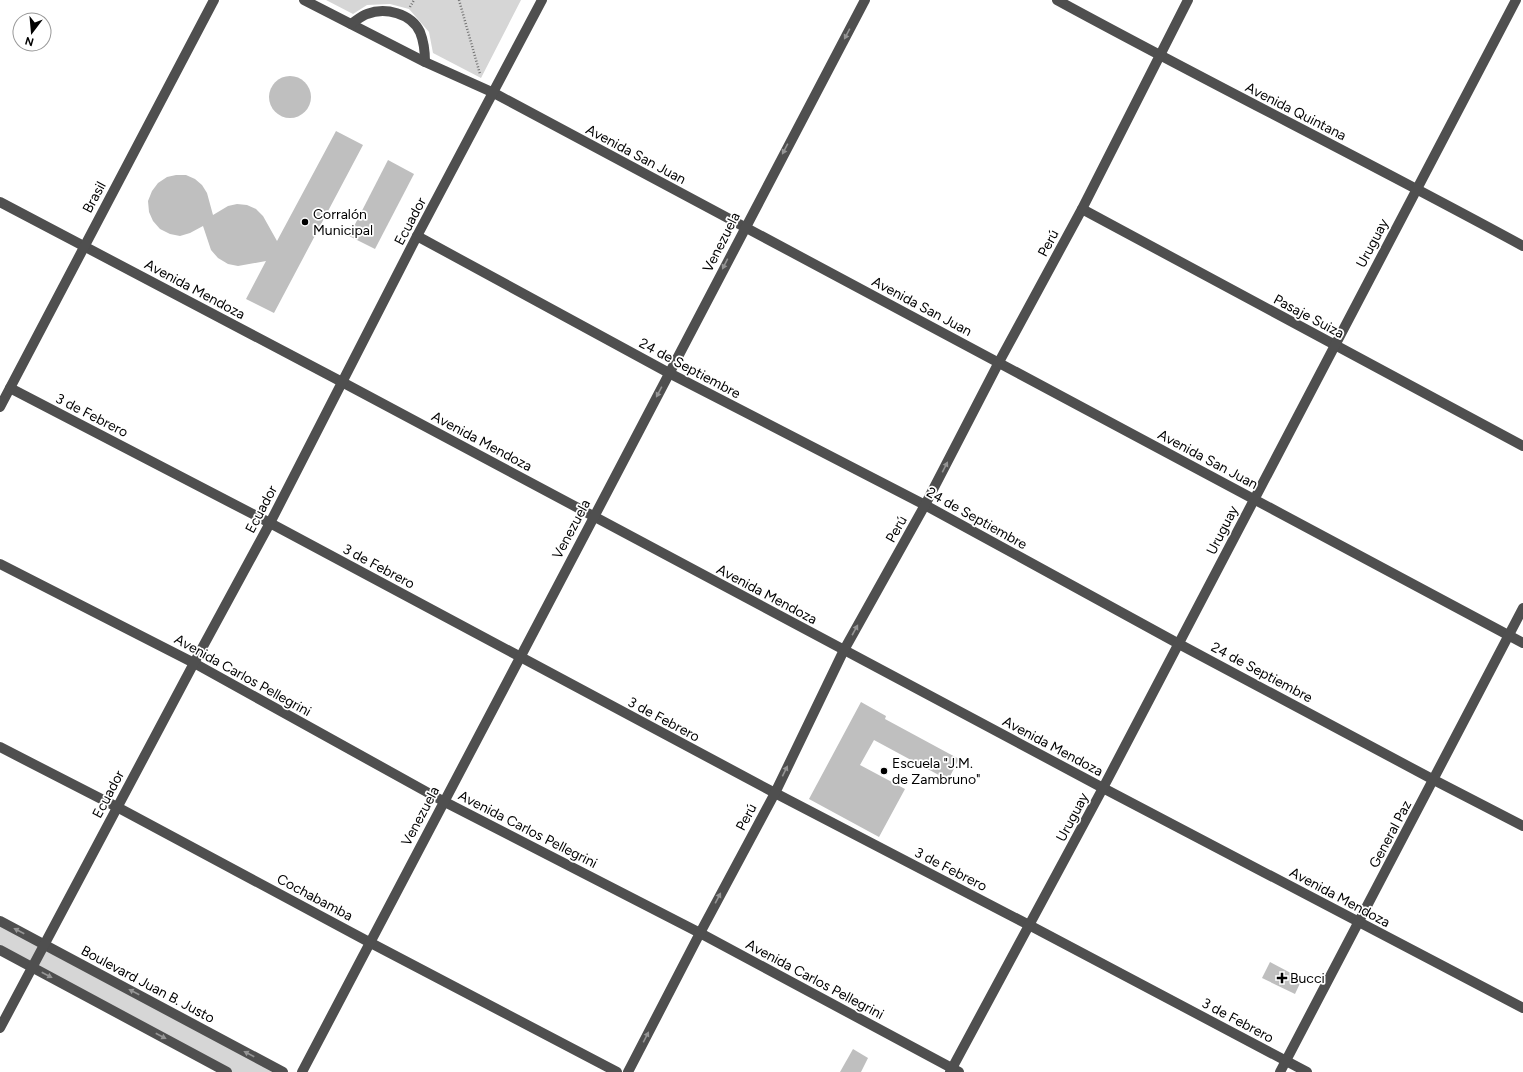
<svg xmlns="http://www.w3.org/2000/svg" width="1523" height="1072" viewBox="0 0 1523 1072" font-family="Figtree,sans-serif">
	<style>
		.green { fill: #d6d6d6 }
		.building { fill: #bfbfbf }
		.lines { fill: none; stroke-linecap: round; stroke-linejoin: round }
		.path { stroke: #717171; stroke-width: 2.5; stroke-dasharray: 1 2; stroke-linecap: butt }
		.minor { stroke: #4f4f4f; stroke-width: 10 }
		.oneway { fill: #959595 }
		.poi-dot { fill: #000; stroke: #fff; stroke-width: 1.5 }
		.labels { text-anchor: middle; stroke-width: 3.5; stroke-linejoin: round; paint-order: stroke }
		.street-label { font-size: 14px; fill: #000; stroke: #fff }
		.poi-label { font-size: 14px; fill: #000; stroke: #fff; text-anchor: start }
	</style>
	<rect width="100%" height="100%" fill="#fff"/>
	<!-- green -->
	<g class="green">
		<polygon points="326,0 521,0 481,78 433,53 429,32 409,9 390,4 367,5 353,14"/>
		<polygon points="0,921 283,1072 227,1072 0,950"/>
	</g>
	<!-- building -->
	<g class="building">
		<circle cx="290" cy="97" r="21"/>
		<polygon points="336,131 363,145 274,313 246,299 266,261 238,266 228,264 218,258 211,250 203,226 190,233 180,236 170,234 160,229 153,221 149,212 148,201 152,191 158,183 167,177 176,175 186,175 195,179 202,185 207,193 213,215 228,206 237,204 247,205 256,209 263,216 277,241"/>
		<polygon points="388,160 414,174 375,249 349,236"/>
		<polygon points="861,702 886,716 885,719 959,759 948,780 874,740 860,765 905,789 879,837 809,799"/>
		<polygon points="1270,962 1302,979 1295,994 1262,978"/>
		<polygon points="853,1049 868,1058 861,1072 840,1072"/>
	</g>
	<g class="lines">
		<!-- path -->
		<g class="path">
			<polyline points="459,0 480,74"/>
			<polyline points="410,7 414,0"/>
		</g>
		<!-- minor -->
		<g class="minor">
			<polyline points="304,0 425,62 494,93 1523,643"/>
			<path d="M 1057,0 C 1211,84 1369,162 1523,246"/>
			<path d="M 351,24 C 356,21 361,16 367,14 C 385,7 411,13 420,32 C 424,42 425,52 425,62"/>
			<polyline points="0,202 342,382 1103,788 1523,1008"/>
			<polyline points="1082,209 1523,446"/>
			<polyline points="417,236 669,373 925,505 1179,644 1434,780 1523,826"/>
			<polyline points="10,388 270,523 775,793 1029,925 1307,1072"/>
			<polyline points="0,407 214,0"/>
			<polyline points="0,564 194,663 443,801 700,933 959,1072"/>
			<polyline points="0,747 117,807 369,942 617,1072"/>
			<polyline points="0,921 283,1072"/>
			<polyline points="0,950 227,1072"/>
			<polyline points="0,1028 194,663 270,523 417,236 542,0"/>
			<path d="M 302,1072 C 398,886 497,702 594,517 C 684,345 773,172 865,0"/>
			<polyline points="628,1072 700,933 775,793 844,650 925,505 999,362 1082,209 1188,0"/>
			<polyline points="950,1072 1103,788 1516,0"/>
			<polyline points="1280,1072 1523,608"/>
		</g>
	</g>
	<!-- one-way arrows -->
	<defs><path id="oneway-solid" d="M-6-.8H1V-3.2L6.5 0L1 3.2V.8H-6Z"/></defs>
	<g class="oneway">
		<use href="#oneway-solid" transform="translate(847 34) rotate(118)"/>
		<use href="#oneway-solid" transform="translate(785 149) rotate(118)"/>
		<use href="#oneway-solid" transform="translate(725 264) rotate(117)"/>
		<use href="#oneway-solid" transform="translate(659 392) rotate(118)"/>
		<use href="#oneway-solid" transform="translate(945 467) rotate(-63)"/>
		<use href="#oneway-solid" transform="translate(855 630) rotate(-61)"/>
		<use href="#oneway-solid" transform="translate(785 771) rotate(-64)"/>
		<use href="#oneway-solid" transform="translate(718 898) rotate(-62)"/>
		<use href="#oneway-solid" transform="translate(19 931) rotate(-152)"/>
		<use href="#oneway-solid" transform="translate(47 975) rotate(28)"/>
		<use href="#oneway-solid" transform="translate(134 992) rotate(-152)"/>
		<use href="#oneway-solid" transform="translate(161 1036) rotate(28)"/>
		<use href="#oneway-solid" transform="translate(646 1037) rotate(-63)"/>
		<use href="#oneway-solid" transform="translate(249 1054) rotate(-152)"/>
	</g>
	<!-- markers -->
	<g class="poi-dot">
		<circle cx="305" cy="222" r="4"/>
		<circle cx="884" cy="771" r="4"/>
		<path d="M1280 972h4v4h4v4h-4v4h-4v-4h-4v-4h4z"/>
	</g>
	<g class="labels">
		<!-- street labels -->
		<g class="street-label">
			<text transform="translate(1296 111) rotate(27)" y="5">Avenida Quintana</text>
			<text transform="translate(636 154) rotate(28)" y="5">Avenida San Juan</text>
			<text transform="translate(94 197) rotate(-62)" y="5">Brasil</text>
			<text transform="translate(410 221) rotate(-62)" y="5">Ecuador</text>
			<text transform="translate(721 242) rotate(-63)" y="5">Venezuela</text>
			<text transform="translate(1048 243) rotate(-62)" y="5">Perú</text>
			<text transform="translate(1372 243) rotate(-62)" y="5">Uruguay</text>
			<text transform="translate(195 289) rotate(28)" y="5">Avenida Mendoza</text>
			<text transform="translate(922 306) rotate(28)" y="5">Avenida San Juan</text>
			<text transform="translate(1309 316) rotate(28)" y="5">Pasaje Suiza</text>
			<text transform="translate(690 368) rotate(28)" y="5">24 de Septiembre</text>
			<text transform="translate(92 415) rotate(27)" y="5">3 de Febrero</text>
			<text transform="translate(482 441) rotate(28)" y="5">Avenida Mendoza</text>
			<text transform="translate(1208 459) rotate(28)" y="5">Avenida San Juan</text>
			<text transform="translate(261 509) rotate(-62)" y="5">Ecuador</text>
			<text transform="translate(977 518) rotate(29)" y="5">24 de Septiembre</text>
			<text transform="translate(571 529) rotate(-62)" y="5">Venezuela</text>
			<text transform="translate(896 529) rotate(-61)" y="5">Perú</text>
			<text transform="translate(1222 530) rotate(-63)" y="5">Uruguay</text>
			<text transform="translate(379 566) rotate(28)" y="5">3 de Febrero</text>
			<text transform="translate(767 594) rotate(28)" y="5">Avenida Mendoza</text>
			<text transform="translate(1262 672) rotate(28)" y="5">24 de Septiembre</text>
			<text transform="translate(243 675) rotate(29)" y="5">Avenida Carlos Pellegrini</text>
			<text transform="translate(664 719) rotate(28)" y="5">3 de Febrero</text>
			<text transform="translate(1053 746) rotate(28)" y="5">Avenida Mendoza</text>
			<text transform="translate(108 794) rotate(-62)" y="5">Ecuador</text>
			<text transform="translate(420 816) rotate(-62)" y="5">Venezuela</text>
			<text transform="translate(746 817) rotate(-62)" y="5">Perú</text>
			<text transform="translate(1072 817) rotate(-62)" y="5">Uruguay</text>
			<text transform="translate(528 829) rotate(27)" y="5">Avenida Carlos Pellegrini</text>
			<text transform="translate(1390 834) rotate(-62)" y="5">General Paz</text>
			<text transform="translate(951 869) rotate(27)" y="5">3 de Febrero</text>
			<text transform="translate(315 897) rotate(28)" y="5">Cochabamba</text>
			<text transform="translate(1340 897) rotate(28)" y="5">Avenida Mendoza</text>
			<text transform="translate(815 979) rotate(28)" y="5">Avenida Carlos Pellegrini</text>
			<text transform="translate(148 984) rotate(28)" y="5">Boulevard Juan B. Justo</text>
			<text transform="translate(1238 1020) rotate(28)" y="5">3 de Febrero</text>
		</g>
		<!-- poi labels -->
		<g class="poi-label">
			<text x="313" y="219">Corralón<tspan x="313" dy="16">Municipal</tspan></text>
			<text x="892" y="768">Escuela "J.M.<tspan x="892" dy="16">de Zambruno"</tspan></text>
			<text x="1290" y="983">Bucci</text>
		</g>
	</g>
	<!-- north arrow -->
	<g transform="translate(32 32) rotate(196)"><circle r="19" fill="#ffffff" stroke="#999999"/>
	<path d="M0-3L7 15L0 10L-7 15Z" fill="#000000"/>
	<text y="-6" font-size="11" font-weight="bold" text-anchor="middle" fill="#000000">N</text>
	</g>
</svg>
